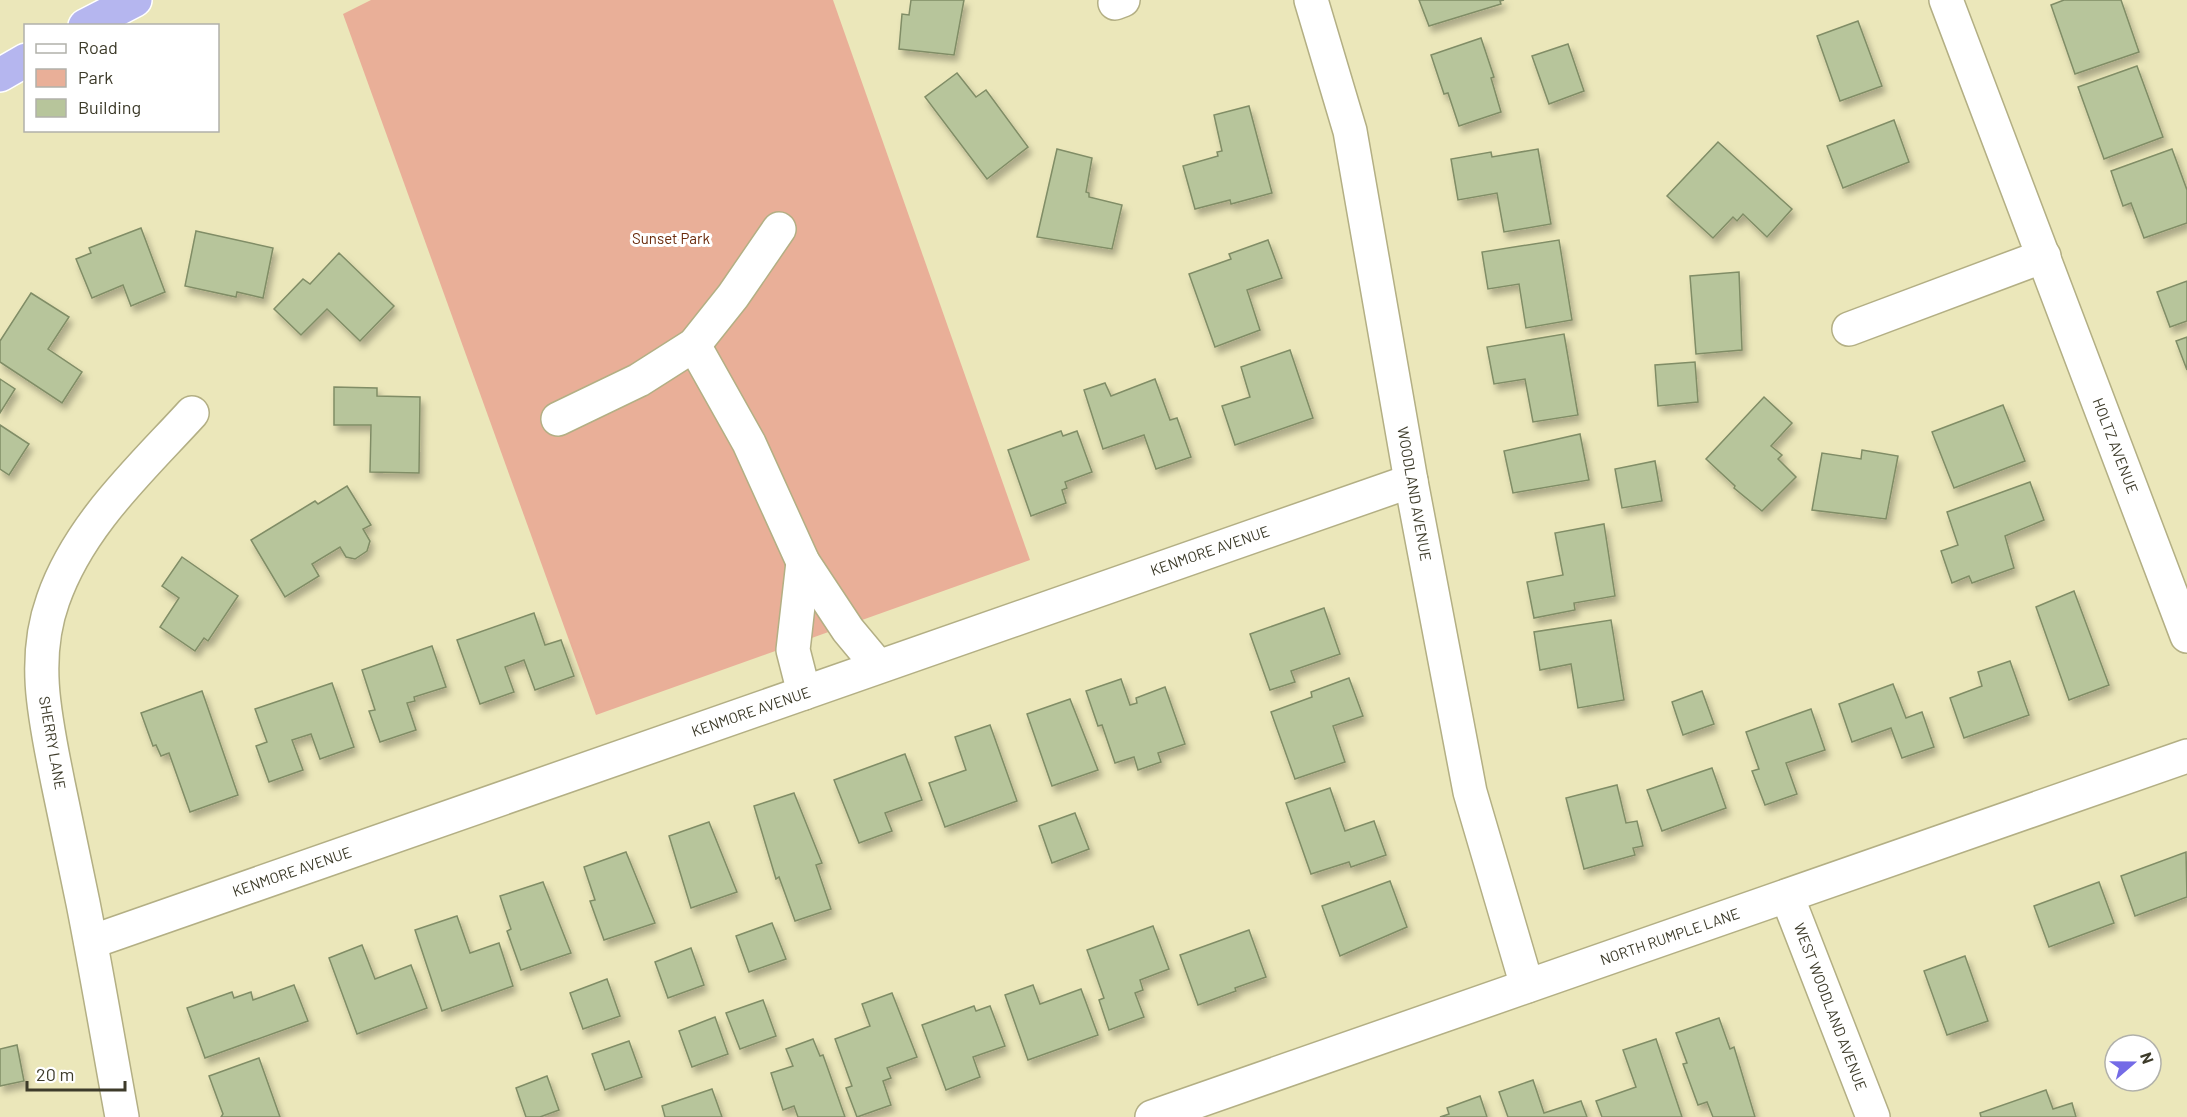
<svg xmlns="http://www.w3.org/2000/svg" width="2187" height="1117" viewBox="0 0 2187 1117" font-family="Barlow,sans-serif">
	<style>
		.green { fill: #e9af98 }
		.building { fill: #b7c59b; stroke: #808d66; stroke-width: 1.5; filter: url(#shadow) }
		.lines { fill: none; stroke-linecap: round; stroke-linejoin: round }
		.minor-casing { stroke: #b3af84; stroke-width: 36 }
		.highway-casing { stroke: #fff; stroke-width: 36 }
		.minor { stroke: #fff; stroke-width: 33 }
		.highway { stroke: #b5b6ef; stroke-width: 33 }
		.labels { text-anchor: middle; stroke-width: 6; stroke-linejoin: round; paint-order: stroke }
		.park-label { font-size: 15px; fill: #69290a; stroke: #fff }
		.street-label { font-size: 15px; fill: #3d3b2a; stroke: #fff }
	</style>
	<defs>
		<filter id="shadow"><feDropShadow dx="3.5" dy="6" stdDeviation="3" flood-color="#0004"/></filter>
	</defs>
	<rect width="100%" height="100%" fill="#ebe7ba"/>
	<!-- green -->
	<polygon class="green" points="371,0 833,0 1030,560 596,715 343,14"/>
	<!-- building -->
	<g class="building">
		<polygon points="911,0 964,0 954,55 899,49 902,14 909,15"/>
		<polygon points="1419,0 1504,0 1500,1 1501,4 1429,26"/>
		<polygon points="2064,0 2121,0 2139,52 2075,74 2051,5"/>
		<polygon points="1858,21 1882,86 1840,101 1817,36"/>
		<polygon points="1481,38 1494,77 1491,78 1501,112 1459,126 1448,93 1444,94 1431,55"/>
		<polygon points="1568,44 1584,91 1549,104 1532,56"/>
		<polygon points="2137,66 2163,137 2104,159 2078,87"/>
		<polygon points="957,73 976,97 986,90 1028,147 987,179 925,97"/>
		<polygon points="1249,106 1272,193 1231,204 1230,200 1195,209 1183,166 1218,156 1217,152 1222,151 1214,115"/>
		<polygon points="1894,120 1909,162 1843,188 1827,146"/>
		<polygon points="1718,142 1792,209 1767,237 1743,214 1737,221 1733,217 1713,238 1667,196"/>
		<polygon points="1057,149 1092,158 1086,192 1089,193 1089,197 1122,205 1112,249 1037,237"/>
		<polygon points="1538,149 1551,224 1504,232 1497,193 1458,200 1451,159 1491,152 1492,157"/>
		<polygon points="2172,149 2187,190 2187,223 2144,238 2131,203 2123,206 2111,171"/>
		<polygon points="141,228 165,292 131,306 123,285 92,298 76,259 91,253 89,248"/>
		<polygon points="196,231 273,248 263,298 237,292 236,297 185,286"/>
		<polygon points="1268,240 1282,278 1247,290 1260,330 1215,347 1189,274 1231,259 1229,254"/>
		<polygon points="1559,240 1572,320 1526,328 1519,284 1488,289 1482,252"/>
		<polygon points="339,253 394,306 360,341 327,309 301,335 274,309 303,279 310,284"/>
		<polygon points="1739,272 1742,350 1696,354 1690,276"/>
		<polygon points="2187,281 2187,321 2170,327 2157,292"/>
		<polygon points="31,293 69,317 48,349 82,372 62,403 0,362 0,341"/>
		<polygon points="1564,334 1578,415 1533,422 1525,379 1494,384 1487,347"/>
		<polygon points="2187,337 2187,370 2176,341"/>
		<polygon points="1290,350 1313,418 1235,445 1222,406 1250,397 1241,367"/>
		<polygon points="1695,362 1698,402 1658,406 1655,365"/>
		<polygon points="0,379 15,389 0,413"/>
		<polygon points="1155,379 1170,420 1177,418 1191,457 1156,469 1144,435 1103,449 1084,390 1105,383 1111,396"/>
		<polygon points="334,387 377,388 377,396 420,397 419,473 370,472 371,425 334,425"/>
		<polygon points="1764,397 1792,423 1771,446 1782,455 1778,459 1796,477 1762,511 1734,488 1735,486 1706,459"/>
		<polygon points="2003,405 2025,461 1954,488 1932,432"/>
		<polygon points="0,425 29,444 9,475 0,469"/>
		<polygon points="1061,431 1063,436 1077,431 1092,472 1065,482 1067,488 1062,490 1066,503 1031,516 1008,450"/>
		<polygon points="1580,434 1589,480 1513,493 1504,451"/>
		<polygon points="1862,450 1898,456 1886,519 1812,510 1822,453 1861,459"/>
		<polygon points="1655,461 1662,501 1622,508 1615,469"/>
		<polygon points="2030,482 2044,520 2005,536 2014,568 1972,583 1969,576 1952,583 1941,551 1958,545 1947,512"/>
		<polygon points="347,486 371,525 363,529 370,541 367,551 355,559 346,557 340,547 312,564 319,576 285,597 251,540 315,501 318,504"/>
		<polygon points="1604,524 1615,596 1574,603 1575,610 1534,618 1527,582 1563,575 1555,533"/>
		<polygon points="182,557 238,596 208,641 204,638 195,651 160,627 179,598 162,586"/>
		<polygon points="2074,591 2109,685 2069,700 2036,607"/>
		<polygon points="1324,608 1340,654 1291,671 1295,682 1270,690 1250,634"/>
		<polygon points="534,613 545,645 561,640 574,676 535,690 524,660 505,667 514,692 480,704 457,640"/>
		<polygon points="1611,620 1624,700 1578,708 1571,664 1540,670 1534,632"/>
		<polygon points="432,646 446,687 414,697 415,701 407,703 416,730 380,742 369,711 375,710 362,670"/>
		<polygon points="2010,661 2029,715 1964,738 1950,698 1982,686 1978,672"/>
		<polygon points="1349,678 1363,716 1333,726 1345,762 1295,779 1271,712 1312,697 1311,692"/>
		<polygon points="1121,679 1130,705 1137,703 1136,698 1165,687 1185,744 1158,753 1161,762 1138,770 1134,757 1115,763 1102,725 1098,726 1086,691"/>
		<polygon points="332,683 354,747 320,759 311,734 292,740 303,770 269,782 256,746 267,742 255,709"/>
		<polygon points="1893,684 1906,718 1922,712 1934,747 1902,758 1891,728 1852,742 1839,704"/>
		<polygon points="202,691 238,795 190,812 169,753 161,756 156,745 153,746 141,713"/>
		<polygon points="1702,691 1714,724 1683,735 1672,702"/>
		<polygon points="1070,699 1098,770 1052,786 1027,714"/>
		<polygon points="1811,709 1825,750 1786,763 1797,794 1765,805 1752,771 1759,769 1746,732"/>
		<polygon points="990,725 1017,801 945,827 929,783 966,770 955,737"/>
		<polygon points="905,754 922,800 885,813 892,831 859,843 834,780"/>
		<polygon points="1712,768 1726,808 1662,831 1647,790"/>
		<polygon points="1617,785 1626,823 1637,821 1643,846 1633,848 1635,855 1584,869 1566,798"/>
		<polygon points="1330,788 1345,831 1374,821 1386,855 1351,867 1349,862 1311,874 1286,803"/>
		<polygon points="794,793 822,863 816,865 831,909 795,921 779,877 776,879 754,806"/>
		<polygon points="1075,813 1089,849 1052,863 1039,826"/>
		<polygon points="709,822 737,892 691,908 669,836"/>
		<polygon points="626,852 655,923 604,940 590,901 595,900 584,867"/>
		<polygon points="2186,852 2187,897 2135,916 2121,876"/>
		<polygon points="1390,881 1407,927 1340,956 1322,906"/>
		<polygon points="543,882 571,953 521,970 507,931 511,929 500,896"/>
		<polygon points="2099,882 2114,923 2049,947 2034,906"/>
		<polygon points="457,916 470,953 499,943 513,986 442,1011 415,930"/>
		<polygon points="772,923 786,959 749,972 736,936"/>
		<polygon points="1153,926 1169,969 1140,980 1143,990 1135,993 1144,1017 1109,1030 1099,1000 1104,998 1087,950"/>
		<polygon points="1249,930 1266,977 1235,988 1236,991 1198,1005 1180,955"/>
		<polygon points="362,945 375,979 411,965 427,1008 357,1034 329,958"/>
		<polygon points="691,948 704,985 668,998 655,962"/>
		<polygon points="1965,956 1988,1021 1947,1035 1924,971"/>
		<polygon points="607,979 620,1016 583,1029 570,993"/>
		<polygon points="294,985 308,1021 205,1058 187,1008 232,992 234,998 251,992 253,1000"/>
		<polygon points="1033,985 1040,1004 1081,989 1098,1035 1028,1060 1005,995"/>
		<polygon points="892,993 917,1057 887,1068 891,1078 883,1081 891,1105 857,1117 846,1088 852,1086 835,1039 870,1026 862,1004"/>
		<polygon points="763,1000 776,1036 740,1049 726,1013"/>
		<polygon points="974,1006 976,1011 990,1006 1005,1046 973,1057 980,1077 946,1090 922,1025"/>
		<polygon points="715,1017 728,1054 692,1067 679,1031"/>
		<polygon points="1719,1018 1730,1049 1734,1047 1755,1117 1713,1117 1707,1102 1698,1105 1683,1064 1687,1063 1676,1033"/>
		<polygon points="813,1039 820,1056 823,1055 845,1117 798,1117 794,1106 783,1110 771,1073 793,1066 786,1049"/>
		<polygon points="1656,1039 1682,1117 1602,1117 1596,1101 1636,1087 1623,1050"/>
		<polygon points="629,1041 642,1077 605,1090 592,1054"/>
		<polygon points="17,1045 24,1081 0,1086 0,1049"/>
		<polygon points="259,1058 280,1117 221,1117 223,1114 209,1076"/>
		<polygon points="547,1076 559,1110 540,1117 526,1117 516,1088"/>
		<polygon points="1533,1080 1544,1113 1581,1101 1587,1117 1508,1117 1499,1092"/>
		<polygon points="712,1089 722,1117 665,1117 662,1106"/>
		<polygon points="2046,1090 2053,1109 2072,1103 2076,1117 1981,1117 1980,1113"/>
		<polygon points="1480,1096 1487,1117 1440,1117 1449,1114 1447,1108"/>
	</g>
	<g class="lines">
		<defs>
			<g id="minor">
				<polyline points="1311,0 1350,131 1411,481 1470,792 1527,986"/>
				<polyline points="1946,0 2187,636"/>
				<polyline points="1115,3 1123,0"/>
				<polyline points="1849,329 2044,256"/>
				<polyline points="694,345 749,443 803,562 848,630 878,666"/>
				<polyline points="558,419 639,380 694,345 733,296 779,229"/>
				<polyline points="803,562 793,650 804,693"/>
				<polyline points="1787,896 1873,1117"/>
				<polyline points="91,942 1411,481"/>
				<path d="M 122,1117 C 109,1046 97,974 83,903 C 75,863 66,823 58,783 C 46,722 31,661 53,600 C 79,525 140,470 192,413"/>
				<polyline points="1152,1117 2187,756"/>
			</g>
			<g id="highway">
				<polyline points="85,26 135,0"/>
				<polyline points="0,75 26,60"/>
			</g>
		</defs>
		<!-- minor casing -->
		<use href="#minor" class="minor-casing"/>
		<!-- highway casing -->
		<use href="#highway" class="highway-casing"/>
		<!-- minor -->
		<use href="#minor" class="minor"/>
		<!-- highway -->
		<use href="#highway" class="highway"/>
	</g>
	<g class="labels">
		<!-- park labels -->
		<g class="park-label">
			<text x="671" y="244">Sunset Park</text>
		</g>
		<!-- street labels -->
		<g class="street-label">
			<text transform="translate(2115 446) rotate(69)" y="5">HOLTZ AVENUE</text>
			<text transform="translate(1414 494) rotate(80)" y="5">WOODLAND AVENUE</text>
			<text transform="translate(1210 551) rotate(-19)" y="5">KENMORE AVENUE</text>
			<text transform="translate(751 712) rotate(-19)" y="5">KENMORE AVENUE</text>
			<text transform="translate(52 743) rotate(80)" y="5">SHERRY LANE</text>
			<text transform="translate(292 872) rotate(-19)" y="5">KENMORE AVENUE</text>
			<text transform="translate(1670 937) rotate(-19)" y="5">NORTH RUMPLE LANE</text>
			<text transform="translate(1830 1007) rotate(69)" y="5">WEST WOODLAND AVENUE</text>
		</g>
	</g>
	<!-- legend -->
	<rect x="24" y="24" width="195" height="108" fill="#ffffff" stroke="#b1b1aa" stroke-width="1.5"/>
	<rect x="36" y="44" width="30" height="9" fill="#ffffff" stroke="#b1b1aa" stroke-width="1.5"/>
	<text x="78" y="54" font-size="18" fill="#3d3b2a">Road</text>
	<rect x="36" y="69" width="30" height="18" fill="#e9af98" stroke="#b1b1aa" stroke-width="1.5"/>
	<text x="78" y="84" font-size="18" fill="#3d3b2a">Park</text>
	<rect x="36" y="99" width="30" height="18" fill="#b7c59b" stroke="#b1b1aa" stroke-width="1.5"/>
	<text x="78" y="114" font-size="18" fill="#3d3b2a">Building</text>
	<!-- north arrow -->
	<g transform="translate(2133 1063) rotate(70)"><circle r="28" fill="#ffffff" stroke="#b1b1aa" stroke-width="1.5"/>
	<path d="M0-4.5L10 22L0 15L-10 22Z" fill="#746be6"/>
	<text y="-9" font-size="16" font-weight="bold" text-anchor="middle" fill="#3d3b2a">N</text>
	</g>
	<!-- scale -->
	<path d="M27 1081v9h98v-9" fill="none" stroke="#3d3b2a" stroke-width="3"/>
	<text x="36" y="1081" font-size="18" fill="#3d3b2a" stroke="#ffffff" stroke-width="4.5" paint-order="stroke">20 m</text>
</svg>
